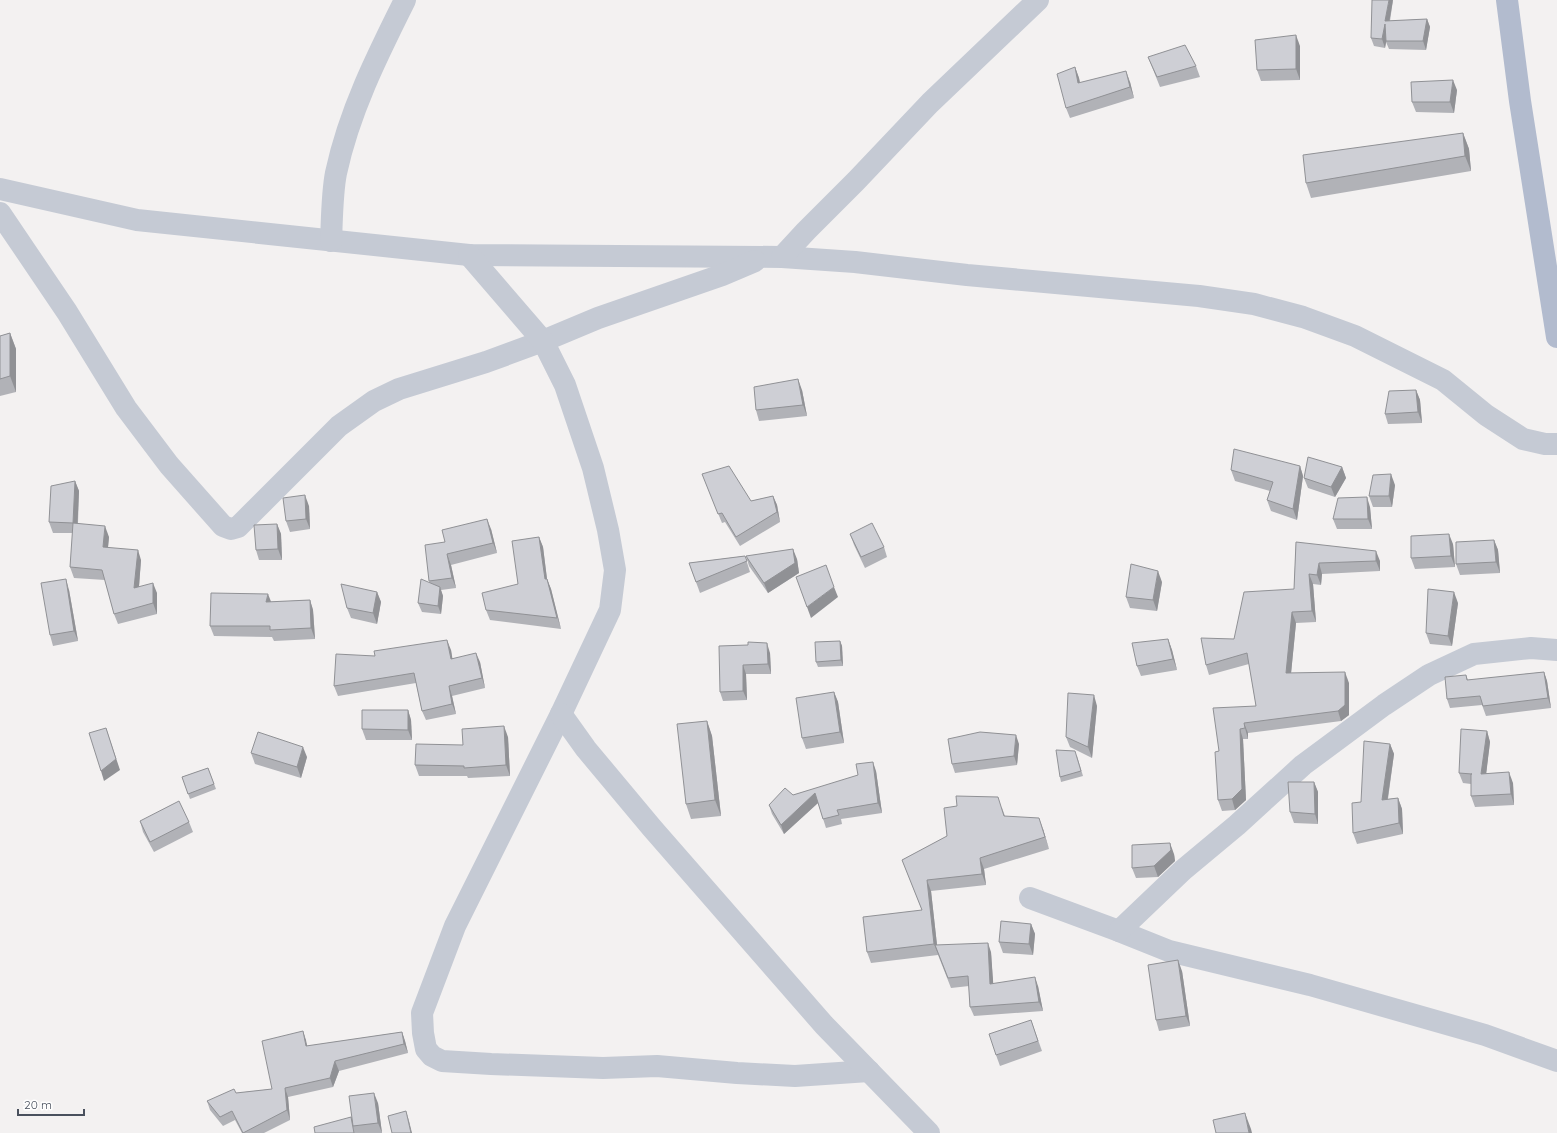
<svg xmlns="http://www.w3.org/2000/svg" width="1557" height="1133" viewBox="0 0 1557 1133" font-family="Quicksand,sans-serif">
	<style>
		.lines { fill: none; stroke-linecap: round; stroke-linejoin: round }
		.minor { stroke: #c5cad4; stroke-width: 22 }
		.major { stroke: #b2bbce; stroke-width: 22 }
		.wall { fill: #b1b2b7 }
		.shaded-wall { fill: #909195 }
		.building { fill: #cecfd5; stroke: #909195 }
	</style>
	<rect width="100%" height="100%" fill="#f3f1f1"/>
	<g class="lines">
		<!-- minor -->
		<g class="minor">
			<polyline points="0,189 137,220 469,255 782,257 855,262 967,275 1199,296 1254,304 1303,317 1355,336 1443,380 1486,415 1523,439 1545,444 1557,444"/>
			<polyline points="0,213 67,312 126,408 169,465 223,526 231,529 238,527 339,426 374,401 399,389 486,362 543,341 598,318 722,275 755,261"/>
			<path d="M 331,241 C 332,220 332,193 336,173 C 349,112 377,56 405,0"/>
			<polyline points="469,255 543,341 565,385 593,468 608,530 615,570 610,610 561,714 455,926 422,1013 423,1033 426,1049 432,1056 442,1061 491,1064 603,1068 657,1066 737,1073 795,1076 869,1071"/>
			<polyline points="782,257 806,231 856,181 930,103 1038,0"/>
			<polyline points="561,714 586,749 652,828 824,1025 929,1133"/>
			<polyline points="1030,898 1119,931 1169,951 1310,985 1485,1035 1557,1061"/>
			<polyline points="1119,931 1183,870 1237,825 1303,765 1384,705 1429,675 1474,654 1531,648 1557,650"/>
		</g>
		<!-- major -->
		<polyline class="major" points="1507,0 1520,101 1557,337"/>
	</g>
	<!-- wall -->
	<g class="wall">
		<polygon points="1393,0 1390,21 1427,19 1430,27 1426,50 1389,49 1386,42 1385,48 1374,46 1371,38"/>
		<polygon points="1300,46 1300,80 1261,81 1257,70"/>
		<polygon points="1148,57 1196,66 1200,77 1160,87"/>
		<polygon points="1075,67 1079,78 1080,83 1130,82 1134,98 1070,118 1066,108"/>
		<polygon points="1457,90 1454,113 1416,112 1412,102"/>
		<polygon points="1463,133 1469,149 1471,171 1311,198 1306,183"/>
		<polygon points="10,333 16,349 16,392 0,396 0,336"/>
		<polygon points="802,390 807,416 759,421 756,410"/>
		<polygon points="1416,390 1420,400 1422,423 1388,424 1385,414"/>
		<polygon points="1300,466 1303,476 1297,520 1271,511 1267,500 1270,491 1235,481 1231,470"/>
		<polygon points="1342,467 1346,478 1335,497 1308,488 1304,478"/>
		<polygon points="702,474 751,501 773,496 777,505 780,522 740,546 725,522 722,523"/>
		<polygon points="75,481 79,491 78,523 109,537 108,547 141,560 139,587 157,593 157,614 118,624 114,614 105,580 74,578 70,567 73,533 53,533 49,522"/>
		<polygon points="1395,485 1392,507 1373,507 1369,496"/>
		<polygon points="309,506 310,529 290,532 286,521"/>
		<polygon points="1370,507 1372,529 1337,529 1333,519"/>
		<polygon points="277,524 281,534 282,560 259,560 256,550"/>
		<polygon points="491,529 497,553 451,565 456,588 441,590 443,596 441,614 422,612 418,603 430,583 429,581 445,542"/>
		<polygon points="850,534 884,547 887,557 865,568 854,545"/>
		<polygon points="539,537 543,547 547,579 551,589 561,629 490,620 486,610 518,584"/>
		<polygon points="1494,540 1498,550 1500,573 1460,575 1456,564"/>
		<polygon points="1296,542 1380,561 1380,571 1322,574 1321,585 1313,584 1316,622 1296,623 1291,673 1349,683 1349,715 1341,721 1248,733 1248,739 1243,739 1246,800 1235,810 1222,811 1218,800 1219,751 1256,706 1249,664 1209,675 1206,665 1234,639 1294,589"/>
		<polygon points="1453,544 1455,567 1415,569 1411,558"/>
		<polygon points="745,556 750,572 700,593 689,563"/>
		<polygon points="746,556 797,559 799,573 768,593 749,566"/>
		<polygon points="1162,582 1157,611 1130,608 1126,597"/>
		<polygon points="69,590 78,641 53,646 50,635"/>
		<polygon points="377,592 381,602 377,624 351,618 347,608"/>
		<polygon points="310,600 313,610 315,639 274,641 272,637 214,636 210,626 271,602"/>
		<polygon points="1458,603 1452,646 1430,644 1426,633"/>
		<polygon points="1168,639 1172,650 1177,670 1141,676 1137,666"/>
		<polygon points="840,641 842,646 843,666 818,667 816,662"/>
		<polygon points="748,645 770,653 771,674 746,674 747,700 723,701 720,692"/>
		<polygon points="451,650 452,658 480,662 485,688 452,696 456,714 426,720 422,711 416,683 338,696 334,686 375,656"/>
		<polygon points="1544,672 1547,681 1551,708 1486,716 1482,705 1450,708 1447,699 1466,675 1468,680"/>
		<polygon points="834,692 838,702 844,743 806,749 802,738"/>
		<polygon points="1097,706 1092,758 1070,747 1066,737"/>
		<polygon points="408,710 411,720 412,740 366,740 362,729"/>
		<polygon points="707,721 712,736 721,816 691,819 686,804"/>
		<polygon points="1487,731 1490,742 1486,773 1513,783 1514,805 1475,807 1471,796 1471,784 1463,783 1459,773"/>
		<polygon points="508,737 510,776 468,778 467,776 419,776 415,765 463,745"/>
		<polygon points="1019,744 1017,765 955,773 952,764"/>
		<polygon points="1390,744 1394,754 1388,799 1398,798 1402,809 1403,834 1357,844 1353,833 1361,802"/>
		<polygon points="251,753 307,757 301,778 255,764"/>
		<polygon points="1077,756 1083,776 1061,782 1060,777"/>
		<polygon points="208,768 216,789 190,799 182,777"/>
		<polygon points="876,771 882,813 841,819 842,824 826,828 818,803 784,834 772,814 769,805 793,795"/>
		<polygon points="1314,782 1318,792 1318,824 1294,823 1290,812"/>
		<polygon points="1002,808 1005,816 1043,829 1049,849 984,869 986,885 931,891 937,945 991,952 993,984 1038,986 1043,1011 974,1016 970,1007 969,986 951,988 938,955 871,963 867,952 922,910 902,860"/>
		<polygon points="140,821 189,822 193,832 154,852 143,832"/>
		<polygon points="1174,854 1175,861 1158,877 1136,878 1132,868"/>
		<polygon points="1031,924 1035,934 1033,955 1003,953 999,942"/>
		<polygon points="1182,971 1190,1026 1159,1031 1156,1020"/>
		<polygon points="1031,1020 1042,1051 1000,1066 996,1055"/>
		<polygon points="303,1031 307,1046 402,1032 405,1041 408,1053 339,1071 333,1087 288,1097 290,1120 264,1133 242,1133 235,1120 223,1126 210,1110 207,1101 236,1093 272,1089"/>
		<polygon points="378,1103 382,1133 315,1133 351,1117"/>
	</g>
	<!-- shaded-wall -->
	<g class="shaded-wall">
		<polygon points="1389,0 1393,0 1388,29 1385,21"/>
		<polygon points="1427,19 1430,27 1426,50 1423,41"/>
		<polygon points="1385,24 1388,32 1385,48 1382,39"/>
		<polygon points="1296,35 1300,46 1300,80 1296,69"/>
		<polygon points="1075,67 1079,78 1082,94 1078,83"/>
		<polygon points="1126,71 1130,82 1134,98 1130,87"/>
		<polygon points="1453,80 1457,90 1454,113 1450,102"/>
		<polygon points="1463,133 1469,149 1471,171 1465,156"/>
		<polygon points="10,333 16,349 16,392 10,376"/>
		<polygon points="798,379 802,390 807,416 803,405"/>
		<polygon points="1416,390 1420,400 1422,423 1418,412"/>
		<polygon points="1300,466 1303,476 1297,520 1293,509"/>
		<polygon points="1342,467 1346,478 1335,497 1331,487"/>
		<polygon points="1391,474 1395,485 1392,507 1389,496"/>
		<polygon points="75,481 79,491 77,534 73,523"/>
		<polygon points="305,495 309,506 310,529 306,519"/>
		<polygon points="773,496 777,505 780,522 777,512"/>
		<polygon points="1367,497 1370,507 1372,529 1368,519"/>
		<polygon points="487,519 491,529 497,553 493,543"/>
		<polygon points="277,524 281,534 282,560 278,549"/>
		<polygon points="105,526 109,537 107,557 103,547"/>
		<polygon points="1449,534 1453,544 1455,567 1451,556"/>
		<polygon points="539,537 543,547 547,579 551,589 561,629 545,579"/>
		<polygon points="1494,540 1498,550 1500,573 1496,562"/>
		<polygon points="793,549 797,559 799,573 768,593 764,583"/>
		<polygon points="138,550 141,560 138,599 134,588"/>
		<polygon points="1376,551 1380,561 1380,571 1376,561"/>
		<polygon points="447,554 451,565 456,588 452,578"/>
		<polygon points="1319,563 1322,574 1321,585 1317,575"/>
		<polygon points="1158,571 1162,582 1157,611 1153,600"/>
		<polygon points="1309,574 1313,584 1316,622 1312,611"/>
		<polygon points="66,579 69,590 78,641 74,631"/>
		<polygon points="153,583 157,593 157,614 153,603"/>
		<polygon points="440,587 443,596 441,614 438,606"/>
		<polygon points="834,587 838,597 811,618 807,607"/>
		<polygon points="377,592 381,602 377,624 373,613"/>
		<polygon points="1454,592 1458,603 1452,646 1448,636"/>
		<polygon points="268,594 272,604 266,602"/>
		<polygon points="310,600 313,610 315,639 311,628"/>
		<polygon points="1292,612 1296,623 1290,684 1286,673"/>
		<polygon points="1168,639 1172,650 1177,670 1173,659"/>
		<polygon points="447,640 451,650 454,668 451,659"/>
		<polygon points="840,641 842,646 843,666 841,660"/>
		<polygon points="767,643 770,653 771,674 768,664"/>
		<polygon points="476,653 480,662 485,688 482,678"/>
		<polygon points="743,665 746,674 747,700 743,691"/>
		<polygon points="1345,672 1349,683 1349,715 1341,721 1338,711"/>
		<polygon points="1544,672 1547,681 1551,708 1548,698"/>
		<polygon points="449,686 452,696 456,714 452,704"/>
		<polygon points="834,692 838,702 844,743 840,732"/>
		<polygon points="1094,695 1097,706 1092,758 1088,747"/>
		<polygon points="408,710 411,720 412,740 408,730"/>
		<polygon points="707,721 712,736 721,816 715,800"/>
		<polygon points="1244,723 1248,733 1248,739 1245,728"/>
		<polygon points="504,726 508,737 510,776 506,765"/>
		<polygon points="106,728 120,770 104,781 101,771"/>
		<polygon points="1240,729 1243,739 1246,800 1235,810 1232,799"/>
		<polygon points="1487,731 1490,742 1485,784 1481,774"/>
		<polygon points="1016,735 1019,744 1017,765 1014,756"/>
		<polygon points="1390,744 1394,754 1386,810 1382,800"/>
		<polygon points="303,747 307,757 301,778 297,767"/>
		<polygon points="873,762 876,771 882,813 878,803"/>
		<polygon points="1509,772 1513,783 1514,805 1511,794"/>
		<polygon points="1314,782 1318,792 1318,824 1315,814"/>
		<polygon points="815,793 819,802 784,834 781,825"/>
		<polygon points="1398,798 1402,809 1403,834 1399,823"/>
		<polygon points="1039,818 1043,829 1049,849 1045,837"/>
		<polygon points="1170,843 1174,854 1175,861 1158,877 1154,866"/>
		<polygon points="980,858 984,869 986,885 982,874"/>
		<polygon points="927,880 931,891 938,954 934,944"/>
		<polygon points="1031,924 1035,934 1033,955 1029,944"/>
		<polygon points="988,943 991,952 994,994 990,984"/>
		<polygon points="1178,960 1182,971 1190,1026 1186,1016"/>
		<polygon points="1035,977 1038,986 1043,1011 1039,1002"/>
		<polygon points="303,1031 306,1040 309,1055 306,1046"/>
		<polygon points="402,1032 405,1041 408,1053 404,1044"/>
		<polygon points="335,1061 339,1071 333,1087 330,1078"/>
		<polygon points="285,1088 288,1097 290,1120 287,1110"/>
		<polygon points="374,1093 378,1103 382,1133 378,1123"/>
		<polygon points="406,1111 409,1121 412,1133 411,1133"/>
		<polygon points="1245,1113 1251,1129 1252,1133 1249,1133"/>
	</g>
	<!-- building -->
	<g class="building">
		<polygon points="1372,0 1389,0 1385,21 1427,19 1423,41 1386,41 1385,24 1382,39 1371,38"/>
		<polygon points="1296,35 1296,69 1257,70 1255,40"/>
		<polygon points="1185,45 1196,66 1157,77 1148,57"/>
		<polygon points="1075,67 1078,83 1126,71 1130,87 1066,108 1057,74"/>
		<polygon points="1453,80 1450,102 1412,102 1411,82"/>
		<polygon points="1463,133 1465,156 1306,183 1303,155"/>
		<polygon points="10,333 10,376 0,379 0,336"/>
		<polygon points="798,379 803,405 756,410 754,387"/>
		<polygon points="1416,390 1418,412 1385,414 1389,391"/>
		<polygon points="1234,449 1300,466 1293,509 1267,500 1273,482 1231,470"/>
		<polygon points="1308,457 1342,467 1331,487 1304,478"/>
		<polygon points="729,466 751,501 773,496 777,512 736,537 722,513 718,514 702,474"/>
		<polygon points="1391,474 1389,496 1369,496 1373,475"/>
		<polygon points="75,481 73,523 49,522 51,486"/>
		<polygon points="305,495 306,519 286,521 283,498"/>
		<polygon points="1367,497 1368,519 1333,519 1338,498"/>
		<polygon points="487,519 493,543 447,554 452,578 429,581 425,545 445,542 442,530"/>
		<polygon points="73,523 105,526 103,547 138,550 134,588 153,583 153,603 114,614 102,570 70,567"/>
		<polygon points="872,523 884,547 861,557 850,534"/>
		<polygon points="277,524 278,549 256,550 254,525"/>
		<polygon points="1449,534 1451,556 1411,558 1411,536"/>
		<polygon points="539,537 545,579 547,579 557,618 486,610 482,593 518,584 512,541"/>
		<polygon points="1494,540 1496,562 1456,564 1456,542"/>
		<polygon points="1296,542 1376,551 1376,561 1319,563 1317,575 1309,574 1312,611 1292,612 1286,673 1345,672 1345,705 1338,711 1244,723 1245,728 1240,729 1242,789 1232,799 1218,800 1215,752 1219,751 1213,708 1256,706 1247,653 1206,665 1201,638 1234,639 1244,592 1294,589"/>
		<polygon points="793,549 795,563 764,583 746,556"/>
		<polygon points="745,556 747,561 696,582 689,563"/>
		<polygon points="1131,564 1158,571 1153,600 1126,597"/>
		<polygon points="826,565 834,587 807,607 796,577"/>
		<polygon points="66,579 74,631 50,635 41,583"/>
		<polygon points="421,579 440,587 438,606 418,603"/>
		<polygon points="341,584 377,592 373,613 347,608"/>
		<polygon points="1428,589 1454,592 1448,636 1426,633"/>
		<polygon points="211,593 268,594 266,602 310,600 311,628 270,630 270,626 210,626"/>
		<polygon points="1168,639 1173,659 1137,666 1132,643"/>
		<polygon points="447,640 451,659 476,653 482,678 449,686 452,704 422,711 414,673 334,686 336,654 375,656 374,651"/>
		<polygon points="840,641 841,660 816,662 815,642"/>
		<polygon points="748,642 767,643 768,664 743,665 743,691 720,692 719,646 748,645"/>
		<polygon points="1544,672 1548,698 1483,706 1480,696 1447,699 1445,677 1466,675 1467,680"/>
		<polygon points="834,692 840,732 802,738 796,698"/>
		<polygon points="1068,693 1094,695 1088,747 1066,737"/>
		<polygon points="362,710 408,710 408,730 362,729"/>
		<polygon points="707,721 715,800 686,804 677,724"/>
		<polygon points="504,726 506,765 464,768 464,766 415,765 416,744 463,745 462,729"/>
		<polygon points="106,728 116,759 101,771 89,733"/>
		<polygon points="1461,729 1487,731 1481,774 1509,772 1511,794 1471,796 1471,774 1472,774 1459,773"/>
		<polygon points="258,732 303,747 297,767 251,753"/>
		<polygon points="980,732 1016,735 1014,756 952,764 948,739"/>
		<polygon points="1364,741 1390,744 1382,800 1398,798 1399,823 1353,833 1352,803 1361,802"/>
		<polygon points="1056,750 1075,751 1081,771 1060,777"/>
		<polygon points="873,762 878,803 837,810 839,815 823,819 815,793 781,825 769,805 785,788 793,795 858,775 856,764"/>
		<polygon points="208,768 214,784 188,794 182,777"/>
		<polygon points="1288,782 1314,782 1315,814 1290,812"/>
		<polygon points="956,796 998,797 1004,816 1039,818 1045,837 980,858 982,874 927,880 934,944 867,952 863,917 922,910 902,860 947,836 944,808 957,806"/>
		<polygon points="179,801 189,822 150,842 140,821"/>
		<polygon points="1170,843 1171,850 1154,866 1132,868 1132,845"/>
		<polygon points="1001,921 1031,924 1029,944 999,942"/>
		<polygon points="988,943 990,984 1035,977 1039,1002 970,1007 968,976 948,978 935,945"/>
		<polygon points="1178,960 1186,1016 1156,1020 1148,965"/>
		<polygon points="1031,1020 1038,1041 996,1055 989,1034"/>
		<polygon points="303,1031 306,1046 402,1032 404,1044 335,1061 330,1078 285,1088 287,1110 243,1133 232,1111 220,1117 207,1101 234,1089 236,1093 272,1089 262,1041"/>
		<polygon points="374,1093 378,1123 353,1126 349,1096"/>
		<polygon points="406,1111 411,1133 392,1133 388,1116"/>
		<polygon points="1245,1113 1249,1133 1216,1133 1213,1120"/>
		<polygon points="351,1117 354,1133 315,1133 314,1127"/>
	</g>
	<!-- scale -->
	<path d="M18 1109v6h66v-6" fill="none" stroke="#49505d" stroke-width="2"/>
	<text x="24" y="1109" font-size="12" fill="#49505d" stroke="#ffffff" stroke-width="3" paint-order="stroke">20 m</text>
</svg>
